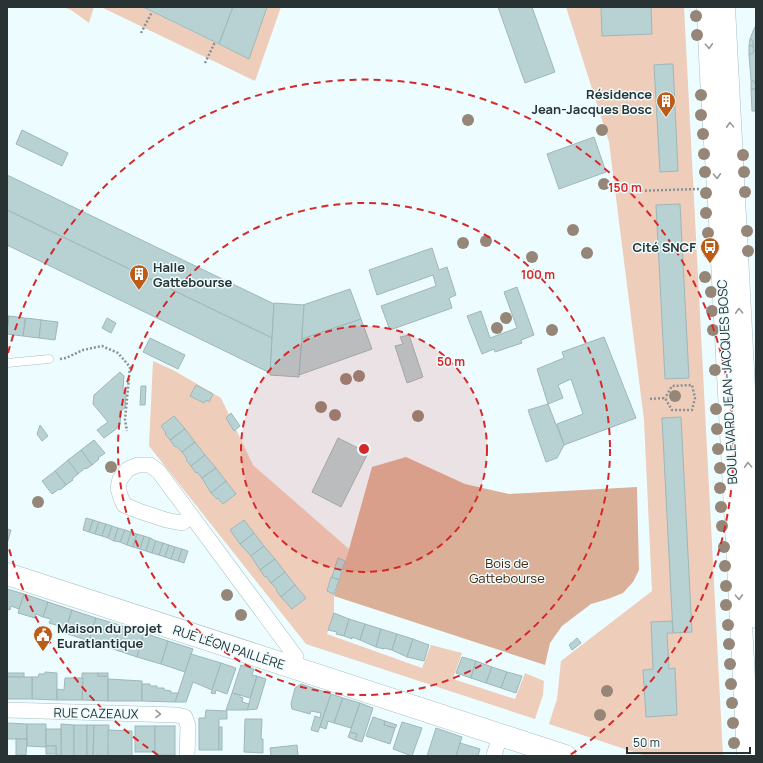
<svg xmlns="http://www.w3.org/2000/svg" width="763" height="763" viewBox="0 0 763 763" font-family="Manrope,sans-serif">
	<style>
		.green { fill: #eecdbb }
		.forest { fill: #dbb098 }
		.building { fill: #b8d1d3; stroke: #9eb7b9 }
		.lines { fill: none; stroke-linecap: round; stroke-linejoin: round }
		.lane-casing { stroke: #a6bfc1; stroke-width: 9 }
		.street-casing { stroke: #a6bfc1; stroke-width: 16 }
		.secondary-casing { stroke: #a6bfc1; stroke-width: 23 }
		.primary-casing { stroke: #a6bfc1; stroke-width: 23 }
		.path { stroke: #869294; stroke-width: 2.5; stroke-dasharray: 2 2; stroke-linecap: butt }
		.lane { stroke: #fff; stroke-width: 8 }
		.street { stroke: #fff; stroke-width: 15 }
		.secondary { stroke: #fff; stroke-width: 22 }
		.primary { stroke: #fff; stroke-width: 22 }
		.tree { fill: #968678 }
		.oneway { stroke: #94999a }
		.ring { fill: none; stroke: #d62828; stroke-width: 2; stroke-dasharray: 7 5 }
		.labels { text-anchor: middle; stroke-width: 3; stroke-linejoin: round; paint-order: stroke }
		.poi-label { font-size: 13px; font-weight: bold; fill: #293334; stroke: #edfcfe; text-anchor: end }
		.street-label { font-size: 13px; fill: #293334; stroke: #edfcfe }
		.park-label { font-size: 13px; fill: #4e250a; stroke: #edfcfe }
		.centre { fill: #d62828; stroke: #edfcfe; stroke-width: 2 }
		.ring-label { font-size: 12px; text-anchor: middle; font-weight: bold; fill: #d62828; stroke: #edfcfe; stroke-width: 3; stroke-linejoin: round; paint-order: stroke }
	</style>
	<rect width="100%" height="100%" fill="#edfcfe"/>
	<!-- green -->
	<g class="green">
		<polygon points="64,7 94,7 89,23 71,10"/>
		<polygon points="101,7 142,7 249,59 267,7 281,7 255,81"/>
		<polygon points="566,7 684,7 723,756 646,756 549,724 557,699 561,661 652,591 644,420 609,142"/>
		<polygon points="153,361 173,370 221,398 253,465 349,549 334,596 334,613 327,634 422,668 431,645 462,653 453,679 515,699 525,673 544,681 543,695 535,719 306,644 149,446"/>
	</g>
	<!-- forest -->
	<polygon class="forest" points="406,457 465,484 509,494 637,487 639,570 633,582 623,593 608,599 591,604 562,626 550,643 545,665 334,596 349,549 372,467"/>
	<!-- building -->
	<g class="building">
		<polygon points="143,7 233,7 219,44"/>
		<polygon points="233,7 267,7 249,59 219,44"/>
		<polygon points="498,7 532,7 555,72 525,83"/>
		<polygon points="601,7 651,7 652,34 602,36"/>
		<polygon points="756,25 756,94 755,82 751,80 749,55 754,52 753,41 750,39 753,31"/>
		<polygon points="750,39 753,41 753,46 749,46"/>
		<polygon points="749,46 753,46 754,52 749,55"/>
		<polygon points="668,64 673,64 678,171 660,172 654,65"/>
		<polygon points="751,80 755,82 756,89 751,89"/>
		<polygon points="751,89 756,89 756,111 752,111"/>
		<polygon points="22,130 68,153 62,166 16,144"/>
		<polygon points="594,137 606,172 559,189 547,154"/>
		<polygon points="7,175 274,304 272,338 7,210"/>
		<polygon points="680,204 689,378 665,379 656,205"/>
		<polygon points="7,210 272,338 270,373 7,245"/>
		<polygon points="432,248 439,270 447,267 456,295 449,298 452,308 390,330 381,306 436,286 433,275 377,295 369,270"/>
		<polygon points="517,287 534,335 521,340 522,343 495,352 494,349 482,354 467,316 481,311 490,338 517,328 504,292"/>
		<polygon points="350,289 361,319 302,339 303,305"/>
		<polygon points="274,303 304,305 299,377 270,375"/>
		<polygon points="7,316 9,316 7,334"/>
		<polygon points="9,316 25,318 23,336 7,334"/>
		<polygon points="26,318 42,320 39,338 23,336"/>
		<polygon points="107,318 116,323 111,333 102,328"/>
		<polygon points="361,319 372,349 299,375 302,339"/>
		<polygon points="41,320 58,322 55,340 39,338"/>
		<polygon points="409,335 423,377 407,383 395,346 403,344 400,337"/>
		<polygon points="604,337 636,418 564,445 557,424 583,414 571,379 558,385 563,398 548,404 537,369 564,358 562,352"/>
		<polygon points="150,338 185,355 178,369 143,352"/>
		<polygon points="120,372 124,376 123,389 126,393 125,408 121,411 120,424 115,430 104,438 97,430 108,422 93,404 94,395"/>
		<polygon points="196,385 213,394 209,402 206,400 204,403 190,396"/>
		<polygon points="141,386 146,386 145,405 140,405"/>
		<polygon points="548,404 564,445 557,458 546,462 528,410"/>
		<polygon points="231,413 240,426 234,431 226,418"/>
		<polygon points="174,416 185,429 170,440 165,434 166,433 161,426"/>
		<polygon points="681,417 692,632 673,633 662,418"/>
		<polygon points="40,425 48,436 42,441 37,434"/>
		<polygon points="185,429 195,442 182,452 176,446 175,447 170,440"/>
		<polygon points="338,438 368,453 341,507 312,492"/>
		<polygon points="94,440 105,453 98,458 99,459 92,465 81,450"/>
		<polygon points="195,442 205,455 191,466 186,460 187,459 182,452"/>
		<polygon points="81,450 92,465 86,469 85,468 78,474 68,460"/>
		<polygon points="205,455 216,468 202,478 197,472 196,473 191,466"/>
		<polygon points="68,460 78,474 72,479 73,480 66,485 55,471"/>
		<polygon points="216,468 226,481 211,493 202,478"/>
		<polygon points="55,471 66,485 60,490 59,489 52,494 42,481"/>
		<polygon points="226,481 236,494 223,504 218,498 217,499 211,493"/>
		<polygon points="86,518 93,520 89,532 83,530"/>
		<polygon points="93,520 99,522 95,534 89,532"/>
		<polygon points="244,520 254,533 240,544 230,530"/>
		<polygon points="99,522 106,524 102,536 95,534"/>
		<polygon points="106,524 112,526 108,538 102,536"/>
		<polygon points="112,526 118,528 114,541 108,538"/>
		<polygon points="118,528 125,530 120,542 114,541"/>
		<polygon points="7,529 11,530 7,544"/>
		<polygon points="125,530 131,532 127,545 120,542"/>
		<polygon points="131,532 137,534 133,547 127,545"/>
		<polygon points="254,533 264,546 251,556 240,544"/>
		<polygon points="137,534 144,536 140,549 133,547"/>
		<polygon points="144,536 150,538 146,551 140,549"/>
		<polygon points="150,538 156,541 152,553 146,551"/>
		<polygon points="156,541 163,543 159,555 152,553"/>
		<polygon points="163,543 169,545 165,557 159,555"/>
		<polygon points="169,545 175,547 171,559 165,557"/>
		<polygon points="264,546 275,559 260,570 251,556"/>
		<polygon points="175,547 182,549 178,561 171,559"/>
		<polygon points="182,549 188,551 184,563 178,561"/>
		<polygon points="338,558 345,561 339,580 332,577"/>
		<polygon points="275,559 285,572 271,583 266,576 265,577 260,570"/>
		<polygon points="285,572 295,585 281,597 276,590 277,589 271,583"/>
		<polygon points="331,577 339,580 334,594 327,591"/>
		<polygon points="295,585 306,598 292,609 281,597"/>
		<polygon points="7,589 24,594 19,609 11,606 10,610 7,609"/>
		<polygon points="24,594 48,602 43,617 36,614 35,618 18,613"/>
		<polygon points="48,602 72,610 66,628 49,623 51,619 43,617"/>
		<polygon points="72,610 96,618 89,641 65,633"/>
		<polygon points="334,613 349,619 344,636 336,634 337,632 328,630"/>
		<polygon points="96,618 120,625 113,649 89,641"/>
		<polygon points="349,619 365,624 360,640 352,637 352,639 344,636"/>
		<polygon points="672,621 673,633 667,633 669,669 675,668 677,715 646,717 643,670 653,669 651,622"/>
		<polygon points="365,624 381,629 376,647 360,640"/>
		<polygon points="120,625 144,633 137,657 113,649"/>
		<polygon points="381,629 397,634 392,650 384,648 384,649 376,647"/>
		<polygon points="144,633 168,641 161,664 137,657"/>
		<polygon points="397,634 413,639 407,657 392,650"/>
		<polygon points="577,638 581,643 572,650 569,645"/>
		<polygon points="413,639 429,645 424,661 407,657"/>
		<polygon points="168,641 193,649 185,672 161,664"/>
		<polygon points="191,654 221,663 212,690 193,682 186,702 175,702"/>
		<polygon points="462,657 476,661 471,678 456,673"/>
		<polygon points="476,661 492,667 486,683 471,678"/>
		<polygon points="221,663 236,668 227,694 216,690 215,694 211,693"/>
		<polygon points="241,665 254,669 252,675 257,676 250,698 232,693"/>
		<polygon points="492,667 507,672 501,688 486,683"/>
		<polygon points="45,672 57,673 57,700 32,699 32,677 38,677 39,674 45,674"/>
		<polygon points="507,672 522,676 516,693 501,688"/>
		<rect x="7" y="673" width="17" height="4"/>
		<polygon points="82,673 98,673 98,676 108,676 108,701 82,700"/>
		<rect x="98" y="673" width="10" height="3"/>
		<polygon points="257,676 266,679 257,709 247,710"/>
		<rect x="7" y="677" width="25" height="22"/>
		<polygon points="65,678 83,678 82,700 57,700 57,689 64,690"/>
		<polygon points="108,679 142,681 142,701 108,701"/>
		<polygon points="142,684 150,684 150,686 157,686 157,688 164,688 164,690 171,691 171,693 178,693 175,702 142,701"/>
		<polygon points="301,684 331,694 318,732 311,730 315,716 320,718 321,713 311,711 310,714 292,709 291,704 295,688"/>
		<polygon points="232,693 240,695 240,697 243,698 242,702 249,704 247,710 226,710"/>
		<polygon points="331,694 343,698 334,723 328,721 326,729 320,727"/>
		<polygon points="343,698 360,703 351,728 334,723"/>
		<polygon points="360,703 373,708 362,742 355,740 357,734 350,732"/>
		<polygon points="206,710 227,711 227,719 219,719 219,750 199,750 199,718 205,718"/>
		<polygon points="373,717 385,721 384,725 395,728 390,744 366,736"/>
		<polygon points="245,719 262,719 261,739 263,739 263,753 244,752"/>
		<polygon points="385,721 397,725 395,728 384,725"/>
		<polygon points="402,722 422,728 412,756 393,749"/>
		<polygon points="7,723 27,724 27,739 7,739"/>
		<polygon points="27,724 46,724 46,747 27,746"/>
		<polygon points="61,724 74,725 74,756 61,756"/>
		<rect x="74" y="725" width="13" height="31"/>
		<polygon points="87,725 94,725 93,756 87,756"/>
		<polygon points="94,725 109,725 108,756 97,755 97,756 93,756"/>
		<rect x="135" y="726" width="20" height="26"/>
		<rect x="155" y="726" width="20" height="29"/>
		<rect x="219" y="727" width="3" height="23"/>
		<polygon points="436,728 462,737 456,756 427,756"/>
		<polygon points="46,729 61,729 61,755 56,755 56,746 46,746"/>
		<polygon points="108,730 132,731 132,756 108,756"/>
		<polygon points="350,732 357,734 355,740 348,737"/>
		<polygon points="16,739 27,739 26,755 16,755"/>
		<polygon points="460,743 480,749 478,756 456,756"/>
		<polygon points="297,745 298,756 271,756 270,748"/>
		<rect x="46" y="746" width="10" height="8"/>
	</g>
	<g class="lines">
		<defs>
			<polyline id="lane" points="7,363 49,359"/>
			<g id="street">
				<polyline points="191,516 182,523 166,520 139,511 124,505 121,498 118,488 120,479 128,469 138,465 150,465 159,472 296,657 292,668"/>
				<polyline points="7,710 177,715 185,717 188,726 187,756"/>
				<polyline points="494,756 500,735"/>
			</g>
			<polyline id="secondary" points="7,574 565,756"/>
			<g id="primary">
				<path d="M 708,7 C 710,79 716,150 720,222 C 729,400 738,578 748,756"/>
				<path d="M 724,7 C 733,211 746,414 756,617"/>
			</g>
		</defs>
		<!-- lane casing -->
		<use href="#lane" class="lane-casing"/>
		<!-- street casing -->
		<use href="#street" class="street-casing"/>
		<!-- secondary casing -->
		<use href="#secondary" class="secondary-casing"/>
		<!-- primary casing -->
		<use href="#primary" class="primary-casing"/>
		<!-- path -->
		<g class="path">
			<polyline points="141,33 152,12"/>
			<polyline points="205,63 215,42"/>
			<polyline points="633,191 699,189"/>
			<polyline points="60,359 66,358 83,350 102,346 118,353 130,367 125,420 127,431"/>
			<polyline points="650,399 665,398 672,410 692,410 695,398 692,385 672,386 665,398"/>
		</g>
		<!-- lane -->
		<use href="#lane" class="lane"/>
		<!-- street -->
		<use href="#street" class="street"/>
		<!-- secondary -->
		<use href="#secondary" class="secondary"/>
		<!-- primary -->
		<use href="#primary" class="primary"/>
	</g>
	<!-- trees -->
	<g class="tree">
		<circle cx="696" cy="16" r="6"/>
		<circle cx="697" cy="35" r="6"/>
		<circle cx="701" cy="95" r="6"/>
		<circle cx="701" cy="115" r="6"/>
		<circle cx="468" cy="120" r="6"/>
		<circle cx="602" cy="130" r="6"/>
		<circle cx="703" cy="134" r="6"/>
		<circle cx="704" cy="154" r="6"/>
		<circle cx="743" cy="155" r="6"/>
		<circle cx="705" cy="172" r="6"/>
		<circle cx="744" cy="172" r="6"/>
		<circle cx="604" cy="184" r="6"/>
		<circle cx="745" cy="192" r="6"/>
		<circle cx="706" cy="193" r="6"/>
		<circle cx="706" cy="213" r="6"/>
		<circle cx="573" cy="230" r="6"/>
		<circle cx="747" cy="231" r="6"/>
		<circle cx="708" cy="233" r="6"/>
		<circle cx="486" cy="241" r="6"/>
		<circle cx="463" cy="243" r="6"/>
		<circle cx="748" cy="251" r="6"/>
		<circle cx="587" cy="253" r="6"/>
		<circle cx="709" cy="253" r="6"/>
		<circle cx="532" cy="257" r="6"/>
		<circle cx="705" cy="277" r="6"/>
		<circle cx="711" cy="292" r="6"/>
		<circle cx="712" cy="311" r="6"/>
		<circle cx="506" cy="318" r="6"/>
		<circle cx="497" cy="328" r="6"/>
		<circle cx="552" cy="330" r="6"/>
		<circle cx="713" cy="330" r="6"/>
		<circle cx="715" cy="370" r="6"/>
		<circle cx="359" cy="376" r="6"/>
		<circle cx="346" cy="379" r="6"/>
		<circle cx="675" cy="396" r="6"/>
		<circle cx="321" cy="407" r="6"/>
		<circle cx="716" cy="409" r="6"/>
		<circle cx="335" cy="415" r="6"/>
		<circle cx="418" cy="416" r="6"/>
		<circle cx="717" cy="429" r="6"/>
		<circle cx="718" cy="449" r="6"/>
		<circle cx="111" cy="467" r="6"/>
		<circle cx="720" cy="468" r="6"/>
		<circle cx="720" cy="488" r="6"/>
		<circle cx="38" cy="502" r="6"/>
		<circle cx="721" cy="507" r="6"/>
		<circle cx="722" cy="526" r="6"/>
		<circle cx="724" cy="547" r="6"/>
		<circle cx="725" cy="566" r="6"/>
		<circle cx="726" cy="586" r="6"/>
		<circle cx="227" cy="595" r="6"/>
		<circle cx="726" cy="605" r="6"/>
		<circle cx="241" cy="615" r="6"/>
		<circle cx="728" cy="625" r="6"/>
		<circle cx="729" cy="644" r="6"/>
		<circle cx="730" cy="664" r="6"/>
		<circle cx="731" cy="684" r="6"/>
		<circle cx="607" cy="691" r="6"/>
		<circle cx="732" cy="703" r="6"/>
		<circle cx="600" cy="715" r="6"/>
		<circle cx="733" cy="723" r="6"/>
		<circle cx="734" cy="743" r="6"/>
	</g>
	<!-- one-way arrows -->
	<defs><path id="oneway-chevron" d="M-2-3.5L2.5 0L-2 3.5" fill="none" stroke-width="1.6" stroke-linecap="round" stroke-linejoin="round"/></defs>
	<g class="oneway">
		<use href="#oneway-chevron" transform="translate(709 46) rotate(87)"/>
		<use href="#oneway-chevron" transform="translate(730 125) rotate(-93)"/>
		<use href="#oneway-chevron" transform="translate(717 176) rotate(87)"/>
		<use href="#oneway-chevron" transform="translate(739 311) rotate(-93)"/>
		<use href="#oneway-chevron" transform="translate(748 465) rotate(-93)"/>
		<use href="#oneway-chevron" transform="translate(739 597) rotate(87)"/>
		<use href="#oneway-chevron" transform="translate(158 714) rotate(1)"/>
	</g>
	<!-- distance rings -->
	<circle cx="364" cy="449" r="123" fill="#d62828" fill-opacity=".12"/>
	<g class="ring">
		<circle cx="364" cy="449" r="123"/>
		<circle cx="364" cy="449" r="246"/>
		<path d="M158 755A369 369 0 0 1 8 545M8 353A369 369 0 1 1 570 755"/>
	</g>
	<!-- icons -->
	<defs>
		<symbol id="building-pin" viewBox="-11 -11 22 30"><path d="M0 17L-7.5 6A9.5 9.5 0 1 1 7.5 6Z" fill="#bc5c17" stroke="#edfcfe"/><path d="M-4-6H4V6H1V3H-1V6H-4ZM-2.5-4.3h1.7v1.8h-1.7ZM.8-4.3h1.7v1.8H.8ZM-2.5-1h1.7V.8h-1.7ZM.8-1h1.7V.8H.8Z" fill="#fff"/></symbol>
		<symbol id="bus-pin" viewBox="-11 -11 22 30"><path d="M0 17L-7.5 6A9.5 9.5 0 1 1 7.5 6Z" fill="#bc5c17" stroke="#edfcfe"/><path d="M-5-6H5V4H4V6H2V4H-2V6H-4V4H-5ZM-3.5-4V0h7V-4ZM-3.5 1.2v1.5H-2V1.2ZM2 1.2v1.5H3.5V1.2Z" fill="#fff"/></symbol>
		<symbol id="civic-pin" viewBox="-11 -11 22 30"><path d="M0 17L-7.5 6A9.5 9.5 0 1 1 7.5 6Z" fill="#bc5c17" stroke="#edfcfe"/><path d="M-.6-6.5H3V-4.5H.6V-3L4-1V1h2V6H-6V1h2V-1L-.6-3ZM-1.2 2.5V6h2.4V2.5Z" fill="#fff"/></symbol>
	</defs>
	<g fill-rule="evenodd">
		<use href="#building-pin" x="655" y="90" width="22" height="30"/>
		<use href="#bus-pin" x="699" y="236" width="22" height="30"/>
		<use href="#building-pin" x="128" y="263" width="22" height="30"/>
		<use href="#civic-pin" x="32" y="624" width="22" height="30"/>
	</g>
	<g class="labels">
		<!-- poi labels -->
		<g class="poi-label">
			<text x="652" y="99">Résidence<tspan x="652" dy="15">Jean-Jacques Bosc</tspan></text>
			<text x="696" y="252">Cité SNCF</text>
			<text x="153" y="272" text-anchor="start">Halle<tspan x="153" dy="15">Gattebourse</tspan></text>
			<text x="57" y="633" text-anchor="start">Maison du projet<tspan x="57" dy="15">Euratlantique</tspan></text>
		</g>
		<!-- street labels -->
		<g class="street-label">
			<text transform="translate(727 382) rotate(-93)" y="5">BOULEVARD JEAN-JACQUES BOSC</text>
			<text transform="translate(229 647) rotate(18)" y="5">RUE LÉON PAILLÈRE</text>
			<text transform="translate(96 713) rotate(1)" y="5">RUE CAZEAUX</text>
		</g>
		<!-- park labels -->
		<g class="park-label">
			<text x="507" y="568">Bois de<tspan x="507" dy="15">Gattebourse</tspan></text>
		</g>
	</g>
	<circle cx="364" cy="449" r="6" class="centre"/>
	<g class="ring-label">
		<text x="625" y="192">150 m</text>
		<text x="538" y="279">100 m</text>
		<text x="451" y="366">50 m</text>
	</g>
	<!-- border -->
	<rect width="763" height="763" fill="none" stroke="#293334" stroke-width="16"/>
	<!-- scale -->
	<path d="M627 747v6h123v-6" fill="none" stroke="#293334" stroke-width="2"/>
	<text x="633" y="747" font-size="12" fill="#293334" stroke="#edfcfe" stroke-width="3" paint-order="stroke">50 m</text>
</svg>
